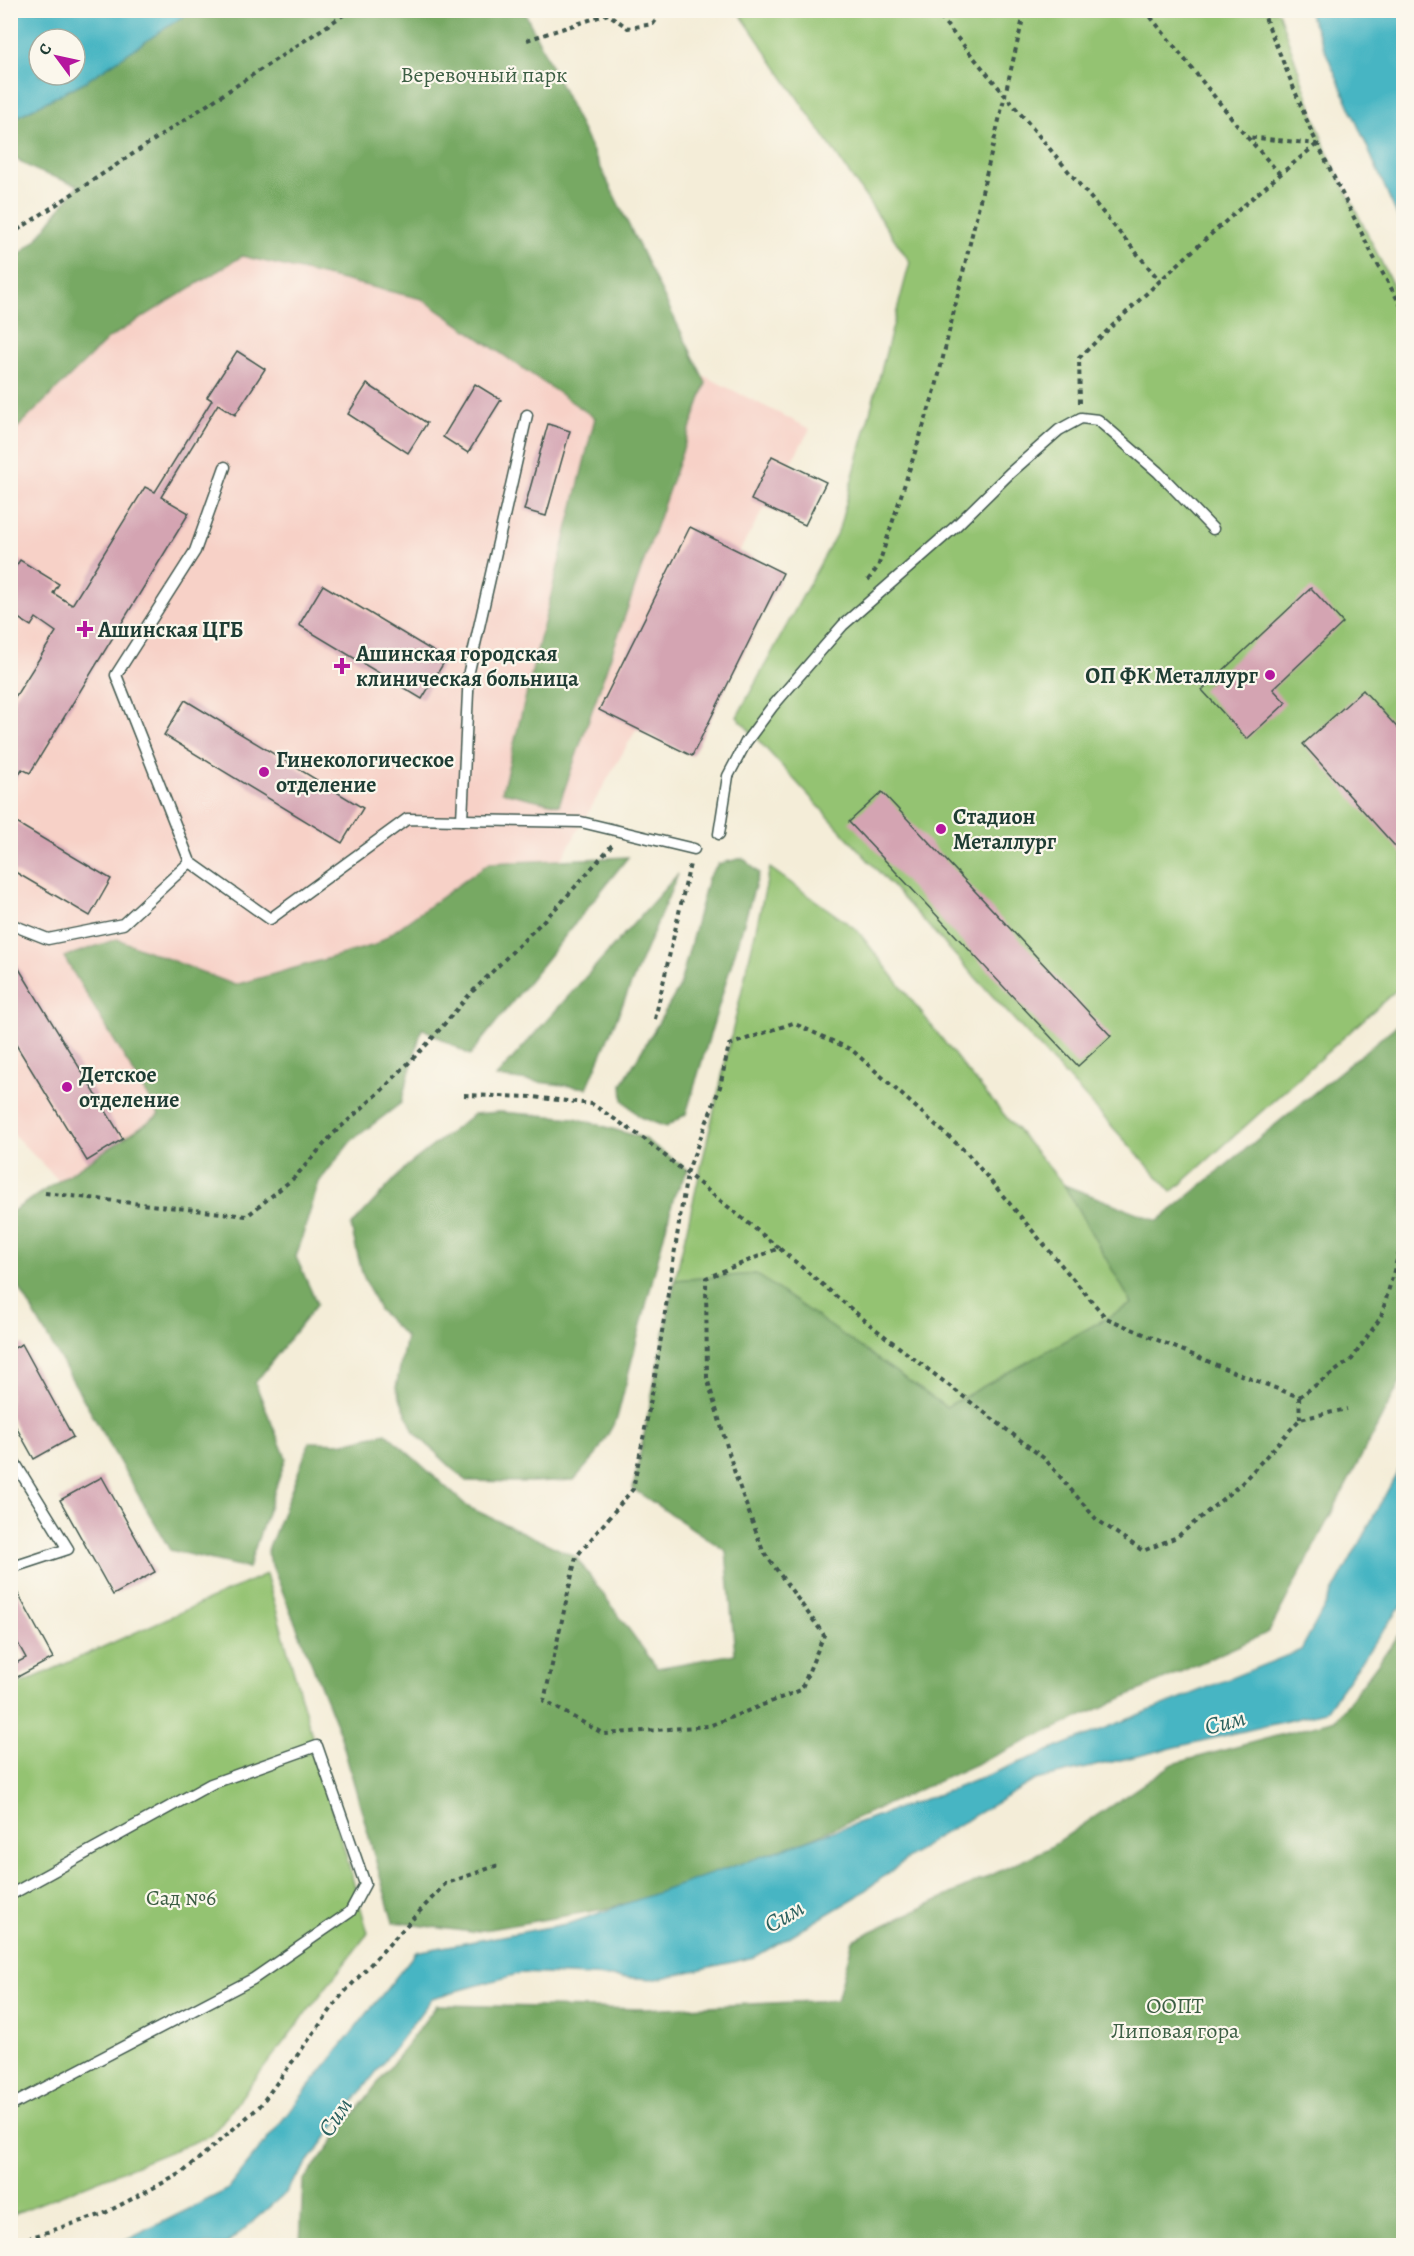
<svg xmlns="http://www.w3.org/2000/svg" width="1414" height="2256" viewBox="0 0 1414 2256" font-family="Alegreya,serif">
	<style>
		.built { fill: #f7d1c7 }
		.green { fill: #94c372; stroke: #5a8053; stroke-width: 1.5 }
		.forest { fill: #77a964; stroke: #4b734c; stroke-width: 1.5 }
		.water { fill: #47b5c3; stroke: #33797c; stroke-width: 1.5; fill-rule: evenodd }
		.building { fill: #d4a4b2 }
		.lines { fill: none; stroke-linecap: round; stroke-linejoin: round }
		.service-casing { stroke: #3f574d; stroke-width: 13 }
		.path { stroke: #3f574d; stroke-width: 4; stroke-dasharray: 4.5 4.5; stroke-linecap: butt }
		.service { stroke: #fff; stroke-width: 10 }
		.poi-dot { fill: #b5179e; stroke: #fbf7ec; stroke-width: 2 }
		.labels { text-anchor: middle; stroke-width: 4.5; stroke-linejoin: round; paint-order: stroke }
		.park-label { font-size: 22px; fill: #3c5e44; stroke: #fbf7ec }
		.poi-label { font-size: 22px; font-weight: bold; fill: #1f3d34; stroke: #fbf7ec; text-anchor: start }
		.water-label { font-size: 24px; font-style: italic; fill: #2b615f; stroke: #fbf7ec }
	</style>
	<rect width="100%" height="100%" fill="#fbf7ec"/>
	<filter id="ink" filterUnits="userSpaceOnUse"><feTurbulence type="fractalNoise" baseFrequency=".0167" numOctaves="2"/><feDisplacementMap in="SourceGraphic" scale="12" xChannelSelector="R" yChannelSelector="G"/><feConvolveMatrix kernelMatrix="1 2 1 2 8 2 1 2 1" color-interpolation-filters="sRGB"/></filter>
	<filter id="wash" filterUnits="userSpaceOnUse"><feTurbulence type="fractalNoise" baseFrequency=".008" numOctaves="4" result="noise"/><feDisplacementMap in="SourceGraphic" scale="24" xChannelSelector="R" yChannelSelector="G"/><feGaussianBlur stdDeviation="1.35" result="paint"/><feColorMatrix in="noise" values="0 0 0 0 0 0 0 0 0 0 0 0 0 0 0 0 0 1.4 0 .05"/><feComposite in="paint" operator="in"/></filter>
	<g filter="url(#wash)">
		<rect width="100%" height="100%" fill="#f4edd8"/>
		<!-- built -->
		<polygon class="built" points="271,158 810,429 536,903 248,1203 59,1181 11,1132 10,308"/>
		<!-- green -->
		<g class="green">
			<polygon points="738,11 1278,11 1326,150 1403,306 1403,984 1172,1192 737,717 839,529 910,262"/>
			<polygon points="770,868 857,930 966,1070 1064,1185 1132,1304 946,1408 756,1274 675,1280"/>
			<polygon points="266,1574 368,1933 212,2135 11,2215 11,1688"/>
		</g>
		<!-- forest -->
		<g class="forest">
			<path d="M 191,11 L 524,11 L 706,383 L 559,805 L 502,792 L 595,418 L 422,299 L 242,256 L 109,338 L 11,434 L 11,262 L 36,240 L 78,185 C 57,177 25,171 11,152 L 11,120 L 86,81 Z"/>
			<polygon points="628,857 470,1055 422,1028 401,1103 351,1141 319,1182 296,1257 317,1304 255,1383 286,1458 248,1568 170,1550 11,1273 10,1213 159,1115 64,957 117,939 235,985 375,945 489,863"/>
			<polygon points="743,858 759,873 686,1114 666,1127 640,1117 623,1100 622,1084 679,988 708,878 718,864"/>
			<polygon points="678,874 587,1088 496,1077"/>
			<polygon points="1403,1020 1403,1377 1269,1632 719,1880 604,1909 472,1932 393,1922 340,1734 267,1553 310,1442 344,1443 386,1433 468,1507 576,1557 657,1668 735,1654 726,1551 633,1489 675,1280 756,1274 946,1407 1132,1304 1064,1185 1158,1221"/>
			<polygon points="500,1112 575,1118 643,1138 688,1170 674,1196 617,1418 596,1455 574,1480 531,1482 466,1481 414,1432 396,1388 406,1337 379,1310 362,1273 351,1226 407,1166 474,1114"/>
			<polygon points="1403,1630 1403,2245 300,2245 303,2181 437,2005 645,2009 837,2000 853,1940 1047,1849 1173,1764 1335,1720"/>
		</g>
		<!-- water -->
		<g class="water">
			<path d="M 11,10 L 191,10 L 191,11 L 86,81 L 11,120 ZM 39,39 L 75,39 L 75,75 L 39,75 Z"/>
			<polygon points="1308,11 1403,11 1403,229"/>
			<polygon points="1403,1462 1403,1603 1325,1712 1035,1780 934,1839 856,1897 755,1957 657,1979 521,1973 432,1998 284,2194 226,2245 117,2245 227,2190 416,1952 571,1923 951,1790 1301,1650"/>
		</g>
		<g id="blocks">
			<!-- building -->
			<g class="building">
				<polygon points="237,351 265,369 235,415 218,404 161,497 189,513 30,773 22,769 10,789 10,705 56,632 36,618 31,626 10,613 10,575 20,560 59,584 53,593 72,605 145,487 155,492 212,400 207,397"/>
				<polygon points="367,384 427,423 408,453 348,414"/>
				<polygon points="475,384 501,400 468,453 443,437"/>
				<polygon points="548,424 570,431 546,516 524,510"/>
				<polygon points="772,456 826,482 805,525 751,500"/>
				<polygon points="690,527 783,573 692,756 599,710"/>
				<polygon points="323,585 446,659 422,699 299,625"/>
				<polygon points="1311,588 1343,623 1273,689 1286,703 1247,739 1202,690"/>
				<polygon points="1363,690 1404,735 1404,856 1303,744"/>
				<polygon points="185,700 363,808 342,843 164,735"/>
				<polygon points="882,792 1111,1036 1078,1066 849,822"/>
				<polygon points="10,819 111,879 90,916 10,869"/>
				<polygon points="10,954 123,1139 87,1161 10,1035"/>
				<polygon points="22,1344 73,1437 34,1459 10,1416 10,1350"/>
				<polygon points="102,1477 155,1572 113,1595 60,1500"/>
				<polygon points="10,1579 53,1658 10,1681 10,1666 26,1658 10,1629"/>
			</g>
		</g>
	</g>
	<g filter="url(#ink)">
		<use href="#blocks" fill-opacity="0" stroke="#3f574d" stroke-width="1.5"/>
		<g class="lines">
			<defs>
				<g id="service">
					<polyline points="225,467 195,551 116,675 190,862 270,919 407,819 581,822 694,849"/>
					<polyline points="462,820 469,671 527,415"/>
					<polyline points="719,834 728,776 746,742 772,707 843,625 956,526 1010,473 1059,430 1081,418 1098,420 1158,472 1213,529"/>
					<polyline points="10,924 48,939 123,924 190,862"/>
					<polyline points="10,1455 68,1549 10,1568"/>
					<polyline points="10,1895 211,1784 317,1746 365,1884 350,1912 253,1979 10,2106"/>
				</g>
			</defs>
			<!-- service casing -->
			<use href="#service" class="service-casing"/>
			<!-- path -->
			<g class="path">
				<polyline points="606,10 608,14 628,28 653,24 664,10"/>
				<polyline points="934,10 1160,281"/>
				<polyline points="1145,10 1247,137"/>
				<polyline points="1262,10 1312,133 1373,256 1404,311"/>
				<polyline points="527,40 608,14"/>
				<polyline points="1280,174 1247,137 1317,144"/>
				<polyline points="10,235 351,10"/>
				<path d="M 1080,403 L 1079,358 C 1155,284 1234,211 1317,144"/>
				<polyline points="868,580 878,567 936,387 1025,10"/>
				<polyline points="655,1019 690,864"/>
				<polyline points="464,1095 533,1097 592,1104 643,1138 779,1248"/>
				<polyline points="45,1193 247,1216 295,1177 334,1133 381,1091 429,1042 469,995 560,904 612,845"/>
				<polyline points="1299,1397 1352,1359 1381,1317 1404,1235"/>
				<polyline points="1300,1419 1299,1397 1233,1372 1106,1318 967,1153 852,1050 793,1023 729,1045 720,1087 687,1173 653,1389 633,1489 576,1557 544,1701 604,1734 709,1726 801,1690 824,1635 763,1551 736,1477 707,1378 706,1278 779,1248 874,1328 1045,1459 1096,1519 1143,1551 1177,1537 1242,1483 1300,1419 1347,1409"/>
				<polyline points="10,2244 103,2214 182,2173 259,2107 341,1996 445,1884 501,1864"/>
			</g>
			<!-- service -->
			<use href="#service" class="service"/>
		</g>
	</g>
	<!-- markers -->
	<g class="poi-dot">
		<path d="M82 620h6v6h6v6h-6v6h-6v-6h-6v-6h6z"/>
		<path d="M339 657h6v6h6v6h-6v6h-6v-6h-6v-6h6z"/>
		<circle cx="1270" cy="675" r="6"/>
		<circle cx="264" cy="772" r="6"/>
		<circle cx="941" cy="829" r="6"/>
		<circle cx="67" cy="1087" r="6"/>
	</g>
	<g class="labels">
		<!-- park labels -->
		<g class="park-label">
			<text x="484" y="82">Веревочный парк</text>
			<text x="181" y="1905">Сад №6</text>
			<text x="1175" y="2013">ООПТ<tspan x="1175" dy="25">Липовая гора</tspan></text>
		</g>
		<!-- poi labels -->
		<g class="poi-label">
			<text x="98" y="637">Ашинская ЦГБ</text>
			<text x="356" y="661">Ашинская городская<tspan x="356" dy="25">клиническая больница</tspan></text>
			<text x="1258" y="683" text-anchor="end">ОП ФК Металлург</text>
			<text x="276" y="767">Гинекологическое<tspan x="276" dy="25">отделение</tspan></text>
			<text x="953" y="824">Стадион<tspan x="953" dy="25">Металлург</tspan></text>
			<text x="79" y="1082">Детское<tspan x="79" dy="25">отделение</tspan></text>
		</g>
		<!-- water labels -->
		<g class="water-label">
			<text transform="translate(1225 1722) rotate(-14)" y="8">Сим</text>
			<text transform="translate(784 1916) rotate(-30)" y="8">Сим</text>
			<text transform="translate(335 2117) rotate(-56)" y="8">Сим</text>
		</g>
	</g>
	<!-- margin -->
	<rect width="1414" height="2256" fill="none" stroke="#fbf7ec" stroke-width="36"/>
	<!-- north arrow -->
	<g transform="translate(57 57) rotate(303)"><circle r="28" fill="#fbf7ec" stroke="#a3ada2" stroke-width="1.5"/>
	<path d="M0-4.5L10 22L0 15L-10 22Z" fill="#b5179e"/>
	<text y="-9" font-size="16" font-weight="bold" text-anchor="middle" fill="#1f3d34">С</text>
	</g>
</svg>
